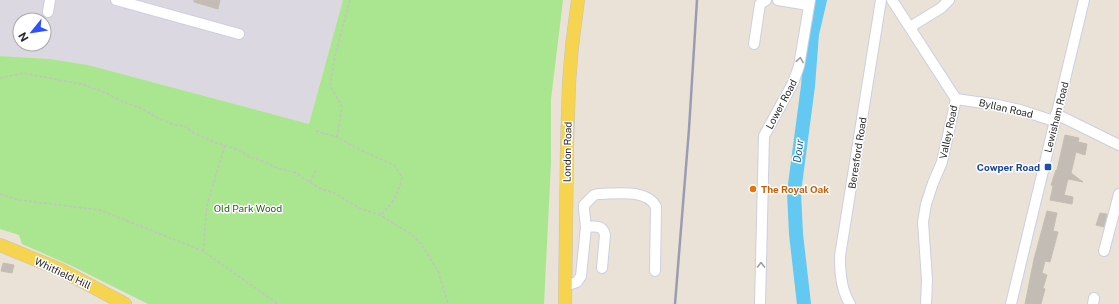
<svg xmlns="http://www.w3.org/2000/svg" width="1119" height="304" viewBox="0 0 1119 304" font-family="'Public Sans',sans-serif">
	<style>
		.industrial { fill: #dbd8e2; fill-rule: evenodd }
		.green { fill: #aae58f }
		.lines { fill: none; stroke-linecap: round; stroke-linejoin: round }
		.river { stroke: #63c9f3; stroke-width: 14 }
		.building { fill: #c2bcb4; stroke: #c5bfb1 }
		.minor-casing { stroke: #cccfe1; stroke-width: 12 }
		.major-casing { stroke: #c3c3c3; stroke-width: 14 }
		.path { stroke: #c3c3c3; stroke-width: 1.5; stroke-dasharray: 3 2; stroke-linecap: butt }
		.minor { stroke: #fff; stroke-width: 10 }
		.major { stroke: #f6d450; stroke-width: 13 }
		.rail { stroke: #9a9db2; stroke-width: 2.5 }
		.oneway { stroke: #9e9e9e }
		.transit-dot { fill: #1a4fb4; stroke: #fff; stroke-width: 1.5 }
		.food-dot { fill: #e8710a; stroke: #fff; stroke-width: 1.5 }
		.labels { text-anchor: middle; stroke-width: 3; stroke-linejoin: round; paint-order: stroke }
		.street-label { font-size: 10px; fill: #272727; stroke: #fff }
		.transit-label { font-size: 10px; font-weight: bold; fill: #164399; stroke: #fff; text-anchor: end }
		.food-label { font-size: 10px; font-weight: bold; fill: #c56008; stroke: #fff; text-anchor: start }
		.park-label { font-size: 10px; fill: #246515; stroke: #fff }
		.water-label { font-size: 11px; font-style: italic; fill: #07639a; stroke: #fff }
	</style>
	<rect width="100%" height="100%" fill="#eae2d7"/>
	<!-- industrial -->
	<path class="industrial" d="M 0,0 L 343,0 L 309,124 L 88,65 L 50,59 L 0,56 ZM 20,20 L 44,20 L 44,44 L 20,44 Z"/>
	<!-- green -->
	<polygon class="green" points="343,0 563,0 551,99 551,163 544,304 148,304 72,266 22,244 19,235 0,229 0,56 50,59 88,65 309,124"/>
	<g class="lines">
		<!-- river -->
		<polyline class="river" points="804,304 796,234 794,192 808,86 812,34 820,0"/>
	</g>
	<!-- building -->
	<g class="building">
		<polygon points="194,0 220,0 218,9 194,2"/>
		<polygon points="1065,135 1079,138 1078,142 1087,144 1085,155 1076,152 1071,173 1083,182 1068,179 1064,195 1073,197 1072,204 1050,200 1053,186 1051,185 1056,170 1057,170"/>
		<polygon points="1047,211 1057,213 1053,231 1058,232 1050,262 1045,261 1042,273 1047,275 1043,288 1045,289 1041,304 1025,304 1034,259"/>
		<polygon points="1100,213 1107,214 1104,227 1096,225"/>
		<polygon points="3,263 14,265 12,273 1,271"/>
	</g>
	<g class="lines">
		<defs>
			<g id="minor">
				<polyline points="116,0 239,34"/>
				<polyline points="778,0 808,5"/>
				<polyline points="892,0 956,99 942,162 933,183 926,204 923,222 927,280 926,304"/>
				<polyline points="48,12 50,0"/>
				<polyline points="910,27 941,8 949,0"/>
				<polyline points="754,44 760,4 766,0"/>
				<polyline points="956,99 998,105 1020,110 1054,121"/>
				<polyline points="1056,114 1119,145"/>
				<path d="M 586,227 C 595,226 603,225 605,235 L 602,268"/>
				<polyline points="1104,251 1119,194"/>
				<path d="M 565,286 L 577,282 L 581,276 L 586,227 L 584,210 L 584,205 L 594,195 L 598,194 C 615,194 647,188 656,207 L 655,271"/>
				<polyline points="760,304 764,136 793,83 799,66 810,0"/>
				<path d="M 850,304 C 841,289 840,273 840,256 L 881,0"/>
				<polyline points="1011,304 1084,0"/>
				<polyline points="1093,304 1094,298"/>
			</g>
			<g id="major">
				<polyline points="0,245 61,270 125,304"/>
				<polyline points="565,304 567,146 569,83 572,46 578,0"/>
			</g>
		</defs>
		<!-- minor casing -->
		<use href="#minor" class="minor-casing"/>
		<!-- major casing -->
		<use href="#major" class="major-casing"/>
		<!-- path -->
		<g class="path">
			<polyline points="0,78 23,73 85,85 106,93 123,102 139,107 160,119 175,125 185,126 192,132 213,142 225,145 243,152 250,158 256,158 277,168 294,172 319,188 334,193 359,208 380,215 411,234 422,245 438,271 448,304"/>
			<path d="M 316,131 L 337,137 L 360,150 L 394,165 L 402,177 C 398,194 394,203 380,215"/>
			<polyline points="337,137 342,106 330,86 335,56 350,0"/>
			<polyline points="310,182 316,170"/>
			<polyline points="0,194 19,200 100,210 203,251 278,304"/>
			<polyline points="203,251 207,205 225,145"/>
		</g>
		<!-- minor -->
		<use href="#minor" class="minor"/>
		<!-- major -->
		<use href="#major" class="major"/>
		<!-- rail -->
		<polyline class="rail" points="675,304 689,129 697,0"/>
	</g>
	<!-- one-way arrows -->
	<defs><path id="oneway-chevron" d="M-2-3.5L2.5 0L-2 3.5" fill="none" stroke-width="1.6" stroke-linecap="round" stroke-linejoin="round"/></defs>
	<g class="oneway">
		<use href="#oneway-chevron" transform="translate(800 60) rotate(-81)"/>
		<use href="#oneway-chevron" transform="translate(761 265) rotate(-89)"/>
	</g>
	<!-- markers -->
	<rect class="transit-dot" x="1044" y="163" width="8" height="8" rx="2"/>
	<circle class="food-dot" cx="753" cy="189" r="4"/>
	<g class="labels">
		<!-- street labels -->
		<g class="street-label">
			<text transform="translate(781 104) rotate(-62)" y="4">Lower Road</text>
			<text transform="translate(1006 108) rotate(13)" y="4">Byllan Road</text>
			<text transform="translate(1056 117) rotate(-76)" y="4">Lewisham Road</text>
			<text transform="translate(948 132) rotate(-78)" y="4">Valley Road</text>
			<text transform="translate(567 152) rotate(-89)" y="4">London Road</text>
			<text transform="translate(857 153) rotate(-81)" y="4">Beresford Road</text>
			<text transform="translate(63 273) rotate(25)" y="4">Whitfield Hill</text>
		</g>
		<!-- transit labels -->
		<g class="transit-label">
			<text x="1040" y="171">Cowper Road</text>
		</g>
		<!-- food labels -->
		<g class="food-label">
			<text x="761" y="193">The Royal Oak</text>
		</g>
		<!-- park labels -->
		<g class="park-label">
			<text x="248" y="212">Old Park Wood</text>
		</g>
		<!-- water labels -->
		<g class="water-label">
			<text transform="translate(798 151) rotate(-83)" y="4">Dour</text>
		</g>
	</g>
	<!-- north arrow -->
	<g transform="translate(32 32) rotate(240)"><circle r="19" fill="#ffffff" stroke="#a9a9a9"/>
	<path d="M0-3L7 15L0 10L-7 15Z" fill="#2f50ff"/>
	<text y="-6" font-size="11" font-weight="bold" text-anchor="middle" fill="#272727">N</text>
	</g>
</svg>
